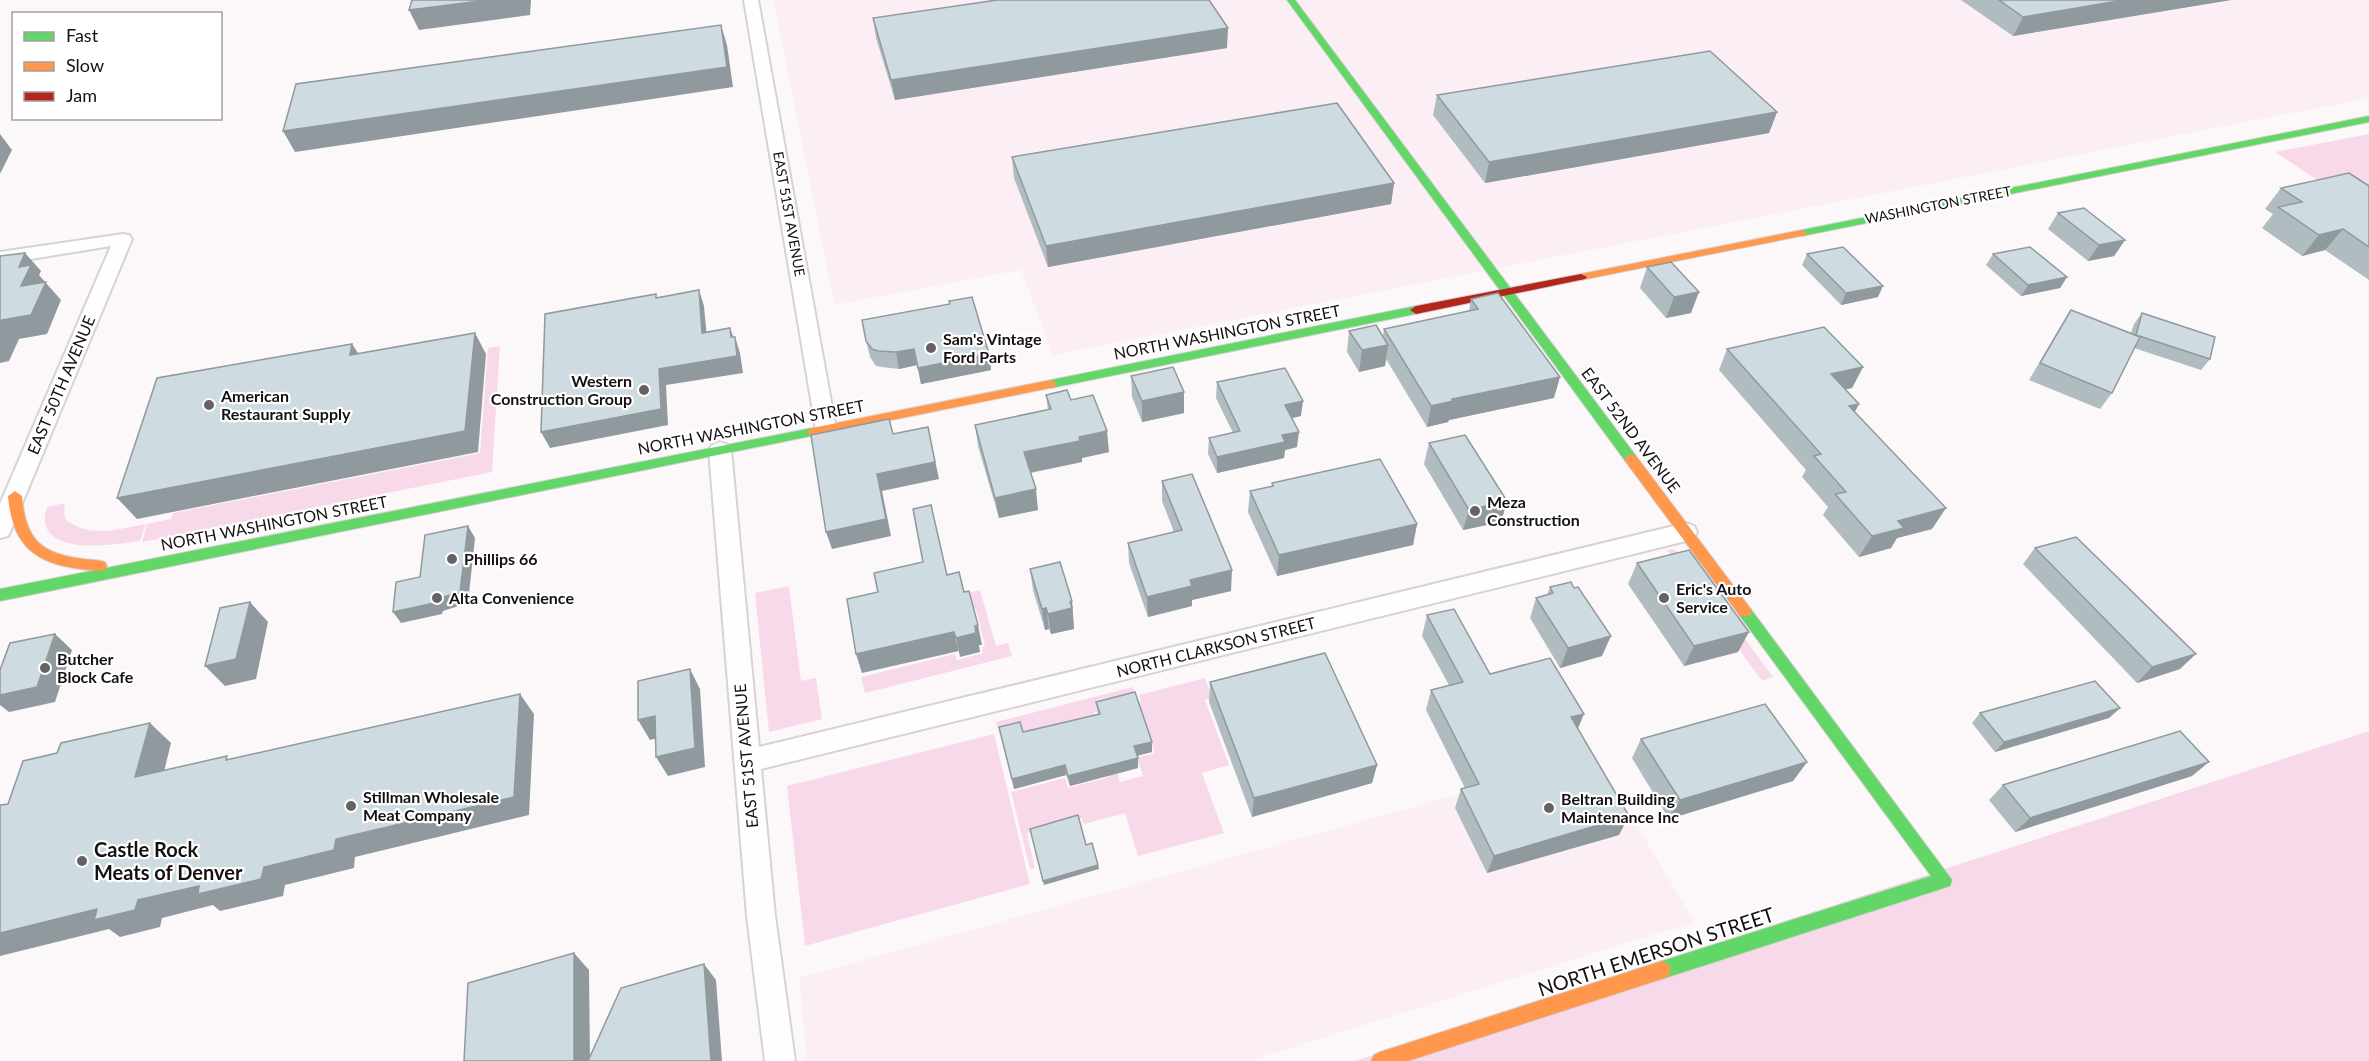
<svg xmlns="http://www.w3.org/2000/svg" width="2369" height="1061" viewBox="0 0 2369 1061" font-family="Lato,sans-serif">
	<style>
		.built { fill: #fceef5 }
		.green { fill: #f8d9e9 }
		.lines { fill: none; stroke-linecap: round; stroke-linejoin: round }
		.street-casing { stroke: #d7d2d4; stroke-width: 4 }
		.fast-casing { stroke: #d7d2d4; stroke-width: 2 }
		.slow-casing { stroke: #d7d2d4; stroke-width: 2 }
		.jam-casing { stroke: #d7d2d4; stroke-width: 2 }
		.street { fill: #fffefe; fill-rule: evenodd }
		.fast { fill: #63d668; fill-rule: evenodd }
		.slow { fill: #ff974d; fill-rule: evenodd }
		.jam { fill: #b3261e; fill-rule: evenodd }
		.wall { fill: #b1bcc1 }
		.shaded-wall { fill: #90999d }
		.building { fill: #cedbe0; stroke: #90999d; stroke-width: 1.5 }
		.poi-dot { fill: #666164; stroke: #fff; stroke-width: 2 }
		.labels { text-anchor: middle; stroke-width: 4.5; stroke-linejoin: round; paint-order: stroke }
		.far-street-label { font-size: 14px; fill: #161013; stroke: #fff }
		.street-label { font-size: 16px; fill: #161013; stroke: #fff }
		.poi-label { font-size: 16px; font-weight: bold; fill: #161013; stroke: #fff; text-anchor: start }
		.near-poi-label { font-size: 20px; font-weight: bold; fill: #161013; stroke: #fff; text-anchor: start }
		.near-street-label { font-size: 20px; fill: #161013; stroke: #fff }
	</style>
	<rect width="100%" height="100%" fill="#fcf8fa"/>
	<!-- built -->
	<g class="built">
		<polygon points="773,0 2369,0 2369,98 1053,355 1021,270 834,305"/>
		<polygon points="1596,756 1694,922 1249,1061 807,1061 799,978"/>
	</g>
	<!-- green -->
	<g class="green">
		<polygon points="2369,134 2369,214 2275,152"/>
		<polygon points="500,346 492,472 142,542 147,524 171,519 173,513 480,453 488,348"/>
		<path d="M 65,503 L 64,515 L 67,521 C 93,538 117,529 146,524 L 140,541 C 118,544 50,556 45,522 C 44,518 46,511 47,507 Z"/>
		<polygon points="1672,549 1683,554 1773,677 1762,681 1667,550"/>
		<polygon points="789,586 801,681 816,678 822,719 769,732 755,593"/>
		<polygon points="980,590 996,646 1008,643 1012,656 865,693 861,677 955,654 957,660 983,653 982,647 985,646 976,609 971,610 967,593"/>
		<polygon points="1205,678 1212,698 1205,700 1229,765 1202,773 1224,833 1138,856 1125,813 1084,824 1081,818 1027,833 1035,868 1030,869 1011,792 1065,778 1068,788 1109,777 1108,774 1117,772 1120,782 1143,776 1137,758 1155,753 1138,703 1141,702 1139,695"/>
		<polygon points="1133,687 1138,701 1094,712 1097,723 1026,740 1023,731 1000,737 996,722"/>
		<polygon points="2369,731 2369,1061 1355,1061"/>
		<polygon points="994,734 1030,884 805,946 787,786"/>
	</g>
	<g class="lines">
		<defs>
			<g id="street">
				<polygon points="744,0 758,0 836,429 833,434 826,436 819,434 816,429"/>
				<polygon points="123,234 129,235 132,239 11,530 8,536 0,538 0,504 111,246 0,264 0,252"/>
				<polygon points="720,442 728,445 731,450 759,747 1686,523 1694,526 1697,532 1694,538 1686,541 761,769 775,916 795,1061 765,1061 747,916 709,450 712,445"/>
			</g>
			<g id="fast">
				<polygon points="1287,0 1295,0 1636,456 1637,459 1636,462 1626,462"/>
				<polygon points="2369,116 2369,122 1802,236 1797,233 1802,230"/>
				<polygon points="1416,306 1420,307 1420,313 1051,388 1045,384 1051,380"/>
				<polygon points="812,428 818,432 816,435 0,601 0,589"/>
				<polygon points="1745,606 1750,608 1952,880 1950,886 1944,888 1662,979 1656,976 1653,970 1656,964 1662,961 1931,876 1740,616 1738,612 1740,608"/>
			</g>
			<g id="slow">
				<polygon points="1802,230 1807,233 1806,235 1581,280 1575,277 1581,274"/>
				<polygon points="1051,380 1057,384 1055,387 812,436 806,432 812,428"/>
				<polygon points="1631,454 1636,456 1750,608 1752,612 1750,616 1740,616 1626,462 1625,459 1626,456"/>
				<path d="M 15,491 L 22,496 C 25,535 37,552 77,558 C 86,560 96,559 105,562 L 107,566 L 105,570 L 100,571 C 46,567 13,556 8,496 Z"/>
				<polygon points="1662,961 1668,964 1671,970 1668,976 1662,979 1408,1061 1371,1061 1374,1055 1380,1052"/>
			</g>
			<polygon id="jam" points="1581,274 1587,277 1585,279 1416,314 1410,310 1416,306"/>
		</defs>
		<!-- street casing -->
		<use href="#street" class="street-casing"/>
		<!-- fast casing -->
		<use href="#fast" class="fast-casing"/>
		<!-- slow casing -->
		<use href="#slow" class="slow-casing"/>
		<!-- jam casing -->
		<use href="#jam" class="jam-casing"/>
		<!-- street -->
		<use href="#street" class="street"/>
		<!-- fast -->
		<use href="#fast" class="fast"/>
		<!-- slow -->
		<use href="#slow" class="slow"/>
		<!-- jam -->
		<use href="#jam" class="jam"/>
	</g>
	<!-- wall -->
	<g class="wall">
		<polygon points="1961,0 2231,0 2013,36"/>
		<polygon points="873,18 1227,48 895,100 876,38"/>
		<polygon points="1437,95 1777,112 1769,133 1485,183 1433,115"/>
		<polygon points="1012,157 1394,183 1391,204 1048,267 1014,178"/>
		<polygon points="2369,186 2369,280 2325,250 2302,256 2262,228 2273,214 2265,209 2281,188"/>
		<polygon points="2058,213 2125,240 2114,256 2088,261 2048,229"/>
		<polygon points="1807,254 1878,297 1841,305 1802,265"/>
		<polygon points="1993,254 2067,277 2060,288 2021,296 1986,265"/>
		<polygon points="1647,267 1691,313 1666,318 1640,288"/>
		<polygon points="1471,299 1554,398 1449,420 1448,422 1427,427 1386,359 1385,366 1359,372 1347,352 1349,331 1383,336 1384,329 1469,311"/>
		<polygon points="2071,310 2131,333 2134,324 2142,313 2210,359 2201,370 2134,348 2112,393 2100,409 2029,380 2061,326"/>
		<polygon points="866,341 989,354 991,370 921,384 917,365 899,369 882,367 876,366 870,357"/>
		<polygon points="1727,349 1863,367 1852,388 1846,389 1855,412 1932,529 1897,538 1891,548 1859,557 1823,515 1828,507 1802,477 1806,470 1719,370"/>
		<polygon points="1131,376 1184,413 1142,422 1132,397"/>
		<polygon points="1217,382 1301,416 1292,418 1297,447 1285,450 1284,458 1217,473 1208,454 1209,438 1233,433 1216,398"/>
		<polygon points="1046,395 1071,400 1109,452 1082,458 1082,462 1031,473 1038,510 999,518 978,446 975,425 1048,410"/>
		<polygon points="1429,443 1507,501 1501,522 1463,530 1424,464"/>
		<polygon points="1162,481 1231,591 1192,600 1192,606 1148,617 1129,563 1128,543 1174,532 1162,501"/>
		<polygon points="1272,483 1417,524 1413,545 1277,576 1248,512 1250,491 1272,486"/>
		<polygon points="2035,548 2180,669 2137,683 2023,564"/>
		<polygon points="1637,563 1738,652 1684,666 1628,584"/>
		<polygon points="1030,569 1072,601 1074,629 1051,634 1049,629 1045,630 1033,590"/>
		<polygon points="1550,587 1574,588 1602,656 1560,668 1530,618 1536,598 1547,595"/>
		<polygon points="1427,615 1490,674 1584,714 1577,729 1619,835 1487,873 1455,808 1461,789 1465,788 1426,710 1431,690 1449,685 1422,636"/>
		<polygon points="1210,682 1377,765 1372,783 1252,817 1209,702"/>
		<polygon points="1096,702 1152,752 1137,756 1138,768 1070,786 1066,775 1014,789 1001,738 1098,714"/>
		<polygon points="2120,708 2109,718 1995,752 1972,723 1980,713"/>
		<polygon points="1641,739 1807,762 1793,781 1669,819 1632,758"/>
		<polygon points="2192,776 2015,832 1989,800 2003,785"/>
	</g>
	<!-- shaded-wall -->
	<g class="shaded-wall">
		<polygon points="488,0 531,0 530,15 419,30 409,10"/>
		<polygon points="2124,0 2231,0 2013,36 2023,17"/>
		<polygon points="721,25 727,45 733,87 295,152 283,131"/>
		<polygon points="1228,28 1227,48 895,100 891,80"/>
		<polygon points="1777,112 1769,133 1485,183 1489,162"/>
		<polygon points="0,134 12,150 0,174"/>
		<polygon points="1394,183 1391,204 1048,267 1046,246"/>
		<polygon points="2343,229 2325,250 2302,256 2319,235"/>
		<polygon points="2125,240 2114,256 2088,261 2099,245"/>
		<polygon points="25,253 41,271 39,275 61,300 47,334 19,339 9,361 0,363 0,325 21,286 19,267"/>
		<polygon points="2067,277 2060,288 2021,296 2028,285"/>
		<polygon points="1883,286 1878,297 1841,305 1846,293"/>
		<polygon points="699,290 704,306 708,349 702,333"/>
		<polygon points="1699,292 1691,313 1666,318 1674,297"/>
		<polygon points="730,328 736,344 735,337 740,353 743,373 666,385 668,425 550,448 541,432 659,369 731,337"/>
		<polygon points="475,333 486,354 478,452 137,519 117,498"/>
		<polygon points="352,344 366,365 350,355"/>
		<polygon points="1388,345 1385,366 1359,372 1362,350"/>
		<polygon points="914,349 917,365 899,369 896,352"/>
		<polygon points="989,354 991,370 921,384 918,368"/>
		<polygon points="1863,367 1852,388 1821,395 1831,374"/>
		<polygon points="1560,377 1554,398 1449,420 1448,422 1427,427 1431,406 1452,399"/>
		<polygon points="1184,392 1184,413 1142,422 1142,401"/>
		<polygon points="1303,401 1301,416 1284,420 1285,405"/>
		<polygon points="1859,404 1848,425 1849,406"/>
		<polygon points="928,427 939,479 882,491 891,536 832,549 826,532 877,474"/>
		<polygon points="1107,431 1109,452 1082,458 1082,462 1027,473 1024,452 1079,437"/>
		<polygon points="1299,432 1297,447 1285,450 1284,458 1217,473 1217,457 1282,435"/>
		<polygon points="1036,489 1038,510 999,518 995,498"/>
		<polygon points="1507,501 1501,522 1463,530 1469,510"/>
		<polygon points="1946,508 1932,529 1897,538 1891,548 1859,557 1872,536 1898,521"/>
		<polygon points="1417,524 1413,545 1277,576 1279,555"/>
		<polygon points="468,526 475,538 468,603 443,611 442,614 401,623 393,612 434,600"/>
		<polygon points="1232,570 1231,591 1192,600 1192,606 1148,617 1147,597 1190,580"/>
		<polygon points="1072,601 1074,629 1051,634 1048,614"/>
		<polygon points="250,602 268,622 256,679 225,686 205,666"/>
		<polygon points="1046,608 1049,629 1045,630 1042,609"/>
		<polygon points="978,625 982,645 979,645 980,652 960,657 956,638 975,626"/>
		<polygon points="954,632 959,651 862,673 856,654"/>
		<polygon points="1749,632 1738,652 1684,666 1694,646"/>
		<polygon points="55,634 72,650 55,702 9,712 0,705 0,695"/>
		<polygon points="1611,636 1602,656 1560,668 1568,648"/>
		<polygon points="2196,654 2180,669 2137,683 2152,667"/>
		<polygon points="690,669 700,689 705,767 668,776 656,757"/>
		<polygon points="520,694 534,714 529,815 355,857 354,868 285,885 283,896 220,911 213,905 162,918 160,927 120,937 109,929 0,956 0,933 97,909 138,900 264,867 336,839"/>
		<polygon points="2120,708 2109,718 1995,752 2004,742"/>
		<polygon points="1584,714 1576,733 1571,717"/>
		<polygon points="655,716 666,736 650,740 638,720"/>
		<polygon points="150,723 171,743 158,796 135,777"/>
		<polygon points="1152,742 1152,752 1135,756 1134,746"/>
		<polygon points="1138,758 1138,768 1070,786 1068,776"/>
		<polygon points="1807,762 1793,781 1669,819 1680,800"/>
		<polygon points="2209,762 2192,776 2015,832 2030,818"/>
		<polygon points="1065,765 1066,775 1014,789 1012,779"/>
		<polygon points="1377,765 1372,783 1252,817 1254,798"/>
		<polygon points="1629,816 1619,835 1487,873 1494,856"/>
		<polygon points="1098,865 1099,869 1044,885 1043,881"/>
		<polygon points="574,953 589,970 590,1061 574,1061"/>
		<polygon points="704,964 716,980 722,1061 711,1061"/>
	</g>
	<!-- building -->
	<g class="building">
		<polygon points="412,0 488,0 409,10"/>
		<polygon points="997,0 1209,0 1228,28 891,80 873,18"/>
		<polygon points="1999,0 2124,0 2023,17"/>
		<polygon points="721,25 727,67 283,131 296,84"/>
		<polygon points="1710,51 1777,112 1489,162 1437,95"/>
		<polygon points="1337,103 1394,183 1046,246 1012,157"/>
		<polygon points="2349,173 2369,186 2369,247 2343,229 2319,235 2278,207 2302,202 2281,188"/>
		<polygon points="2084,208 2125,240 2099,245 2058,213"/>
		<polygon points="1843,247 1883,286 1846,293 1807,254"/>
		<polygon points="2030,247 2067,277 2028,285 1993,254"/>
		<polygon points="25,253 19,267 31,265 21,286 46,282 31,315 2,320 0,325 0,256"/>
		<polygon points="1671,262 1699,292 1674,297 1647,267"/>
		<polygon points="699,290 702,333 730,328 731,337 735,337 737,356 659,369 661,409 541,432 545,314 656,294 656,298"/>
		<polygon points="1498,293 1560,377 1452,399 1453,401 1431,406 1384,329 1478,309 1471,299"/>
		<polygon points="972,297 989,354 918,368 914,349 896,352 878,351 872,349 866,341 862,320 950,304 949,301"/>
		<polygon points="2071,310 2140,337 2112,393 2040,363"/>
		<polygon points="2142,313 2215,337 2210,359 2136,335"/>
		<polygon points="1376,325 1388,345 1362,350 1349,331"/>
		<polygon points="1824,327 1863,367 1831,374 1859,404 1849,406 1946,508 1898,521 1904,528 1872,536 1835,494 1846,492 1814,456 1821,454 1727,349"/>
		<polygon points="475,333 465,431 117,498 157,378 352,344 350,355"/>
		<polygon points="1173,367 1184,392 1142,401 1131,376"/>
		<polygon points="1285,368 1303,401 1285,405 1299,432 1282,435 1285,442 1217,457 1209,438 1240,431 1217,382"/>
		<polygon points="1067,390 1071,400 1093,395 1107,431 1079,437 1080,441 1024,452 1036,489 995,498 975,425 1051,409 1046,395"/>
		<polygon points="889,419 893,434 928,427 935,462 877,474 886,519 826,532 811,435"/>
		<polygon points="1465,435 1507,501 1469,510 1429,443"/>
		<polygon points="1380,459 1417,524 1279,555 1250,491 1273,486 1272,483"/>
		<polygon points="1192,474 1232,570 1190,580 1192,586 1147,597 1128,543 1182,530 1162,481"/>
		<polygon points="931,505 947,575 959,572 964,592 969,591 978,625 975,626 976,633 956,638 954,632 856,654 847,599 878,592 874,573 923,562 913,509"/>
		<polygon points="468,526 460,592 434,600 434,603 393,612 396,582 420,577 425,535"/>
		<polygon points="2076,537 2196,654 2152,667 2035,548"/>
		<polygon points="1689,550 1749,632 1694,646 1637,563"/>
		<polygon points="1060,562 1072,601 1070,602 1072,608 1048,614 1046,608 1042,609 1030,569"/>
		<polygon points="1571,582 1574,588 1578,587 1611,636 1568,648 1536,598 1553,593 1550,587"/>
		<polygon points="250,602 236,659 205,666 220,608"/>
		<polygon points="1454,609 1490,674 1550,658 1584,714 1571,717 1629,816 1494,856 1461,789 1479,784 1431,690 1463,682 1427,615"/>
		<polygon points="55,634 37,687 0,695 0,670 10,643"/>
		<polygon points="1325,653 1377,765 1254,798 1210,682"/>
		<polygon points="690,669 695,748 656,757 655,716 638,720 638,681"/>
		<polygon points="2095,681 2120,708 2004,742 1980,713"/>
		<polygon points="1135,692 1152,742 1134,746 1138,758 1068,776 1065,765 1012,779 999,727 1020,722 1023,732 1100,714 1096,702"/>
		<polygon points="520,694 514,797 336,839 334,850 264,867 261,879 198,894 199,886 138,900 135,910 94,920 97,909 0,933 0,805 8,804 23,761 57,753 61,743 150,723 135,777 227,756 226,760"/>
		<polygon points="1765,704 1807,762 1680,800 1641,739"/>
		<polygon points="2180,731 2209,762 2030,818 2003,785"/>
		<polygon points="1078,815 1086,845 1092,843 1098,865 1043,881 1030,829"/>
		<polygon points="574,953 574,1061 464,1061 468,983"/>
		<polygon points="704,964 711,1061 588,1061 621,988"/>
	</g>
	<!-- markers -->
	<g class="poi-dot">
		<circle cx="931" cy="348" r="6"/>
		<circle cx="644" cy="390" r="6"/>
		<circle cx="209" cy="405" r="6"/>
		<circle cx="1475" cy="511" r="6"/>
		<circle cx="452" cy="559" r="6"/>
		<circle cx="437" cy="598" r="6"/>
		<circle cx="1664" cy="598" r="6"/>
		<circle cx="45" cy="668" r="6"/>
		<circle cx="351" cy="806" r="6"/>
		<circle cx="1549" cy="808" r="6"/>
		<circle cx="82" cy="861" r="6"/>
	</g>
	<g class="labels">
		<!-- far-street labels -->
		<g class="far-street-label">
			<text transform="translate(1938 205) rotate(-11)" y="5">WASHINGTON STREET</text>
			<text transform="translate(789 214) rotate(80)" y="5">EAST 51ST AVENUE</text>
		</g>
		<!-- street labels -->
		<g class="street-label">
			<text transform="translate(1227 332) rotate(-11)" y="6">NORTH WASHINGTON STREET</text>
			<text transform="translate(61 385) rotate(-67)" y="6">EAST 50TH AVENUE</text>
			<text transform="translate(751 427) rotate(-11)" y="6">NORTH WASHINGTON STREET</text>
			<text transform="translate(1631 430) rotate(53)" y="6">EAST 52ND AVENUE</text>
			<text transform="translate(274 523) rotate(-11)" y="6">NORTH WASHINGTON STREET</text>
			<text transform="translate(1216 647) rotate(-14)" y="6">NORTH CLARKSON STREET</text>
			<text transform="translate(746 756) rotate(-95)" y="6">EAST 51ST AVENUE</text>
		</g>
		<!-- poi labels -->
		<g class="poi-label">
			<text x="943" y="345">Sam's Vintage<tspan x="943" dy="18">Ford Parts</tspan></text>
			<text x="632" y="387" text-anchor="end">Western<tspan x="632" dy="18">Construction Group</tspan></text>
			<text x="221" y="402">American<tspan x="221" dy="18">Restaurant Supply</tspan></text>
			<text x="1487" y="508">Meza<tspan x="1487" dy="18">Construction</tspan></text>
			<text x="464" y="565">Phillips 66</text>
			<text x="1676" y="595">Eric's Auto<tspan x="1676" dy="18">Service</tspan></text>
			<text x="449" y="604">Alta Convenience</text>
			<text x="57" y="665">Butcher<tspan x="57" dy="18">Block Cafe</tspan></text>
			<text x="363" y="803">Stillman Wholesale<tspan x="363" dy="18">Meat Company</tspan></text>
			<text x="1561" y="805">Beltran Building<tspan x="1561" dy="18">Maintenance Inc</tspan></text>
		</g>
		<!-- near-poi labels -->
		<g class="near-poi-label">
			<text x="94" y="857">Castle Rock<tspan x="94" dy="23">Meats of Denver</tspan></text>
		</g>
		<!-- near-street labels -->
		<g class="near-street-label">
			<text transform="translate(1656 952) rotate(-18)" y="7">NORTH EMERSON STREET</text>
		</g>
	</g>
	<!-- legend -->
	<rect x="12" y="12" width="210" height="108" fill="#ffffff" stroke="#a29fa1" stroke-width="1.5"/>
	<rect x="24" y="32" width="30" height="9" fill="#63d668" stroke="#a29fa1" stroke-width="1.5"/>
	<text x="66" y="42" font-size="18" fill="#161013">Fast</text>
	<rect x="24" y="62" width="30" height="9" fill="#ff974d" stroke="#a29fa1" stroke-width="1.5"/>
	<text x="66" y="72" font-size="18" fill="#161013">Slow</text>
	<rect x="24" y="92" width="30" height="9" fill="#b3261e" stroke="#a29fa1" stroke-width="1.5"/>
	<text x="66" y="102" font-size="18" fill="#161013">Jam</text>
</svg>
